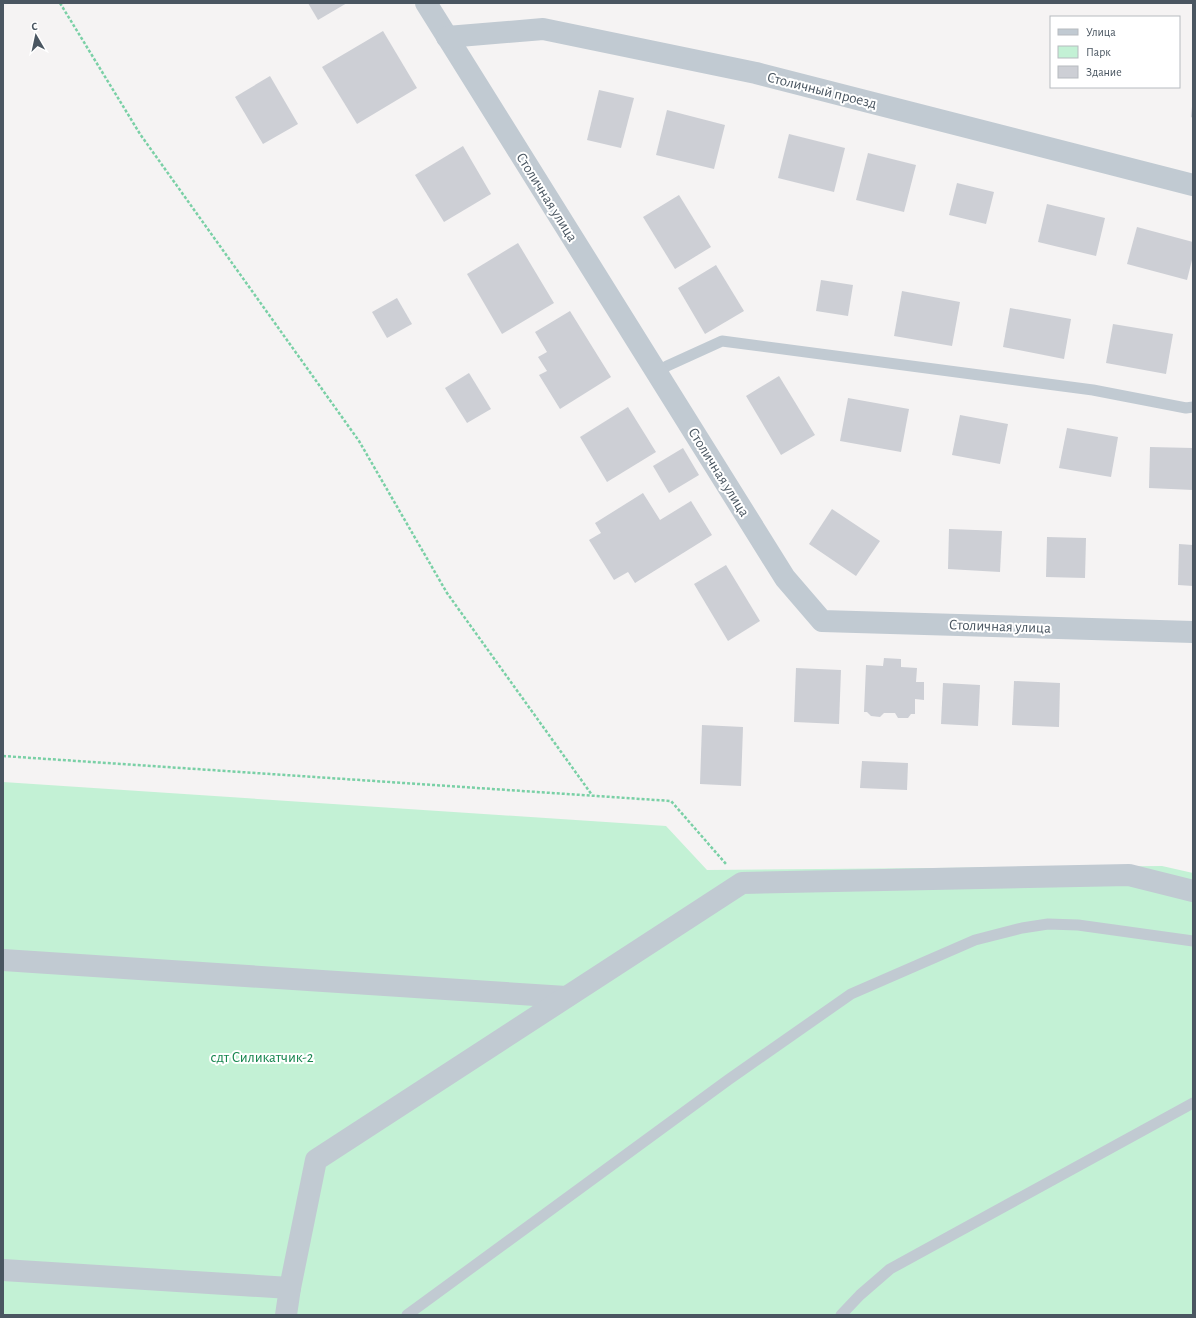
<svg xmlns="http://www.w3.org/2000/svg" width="1196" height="1318" viewBox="0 0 1196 1318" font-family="'Alegreya Sans',sans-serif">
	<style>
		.green { fill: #c3f1d5 }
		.building { fill: #cdcfd5 }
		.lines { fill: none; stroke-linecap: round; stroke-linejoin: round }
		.path { stroke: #7ad0a6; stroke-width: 2.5; stroke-dasharray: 3 2; stroke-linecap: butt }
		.service { stroke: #c1cad2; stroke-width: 11 }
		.minor { stroke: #c1cad2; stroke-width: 22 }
		.labels { text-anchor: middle; stroke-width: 4; stroke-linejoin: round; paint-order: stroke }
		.street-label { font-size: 15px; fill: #4a5661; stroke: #fff }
		.park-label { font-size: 15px; fill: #17864f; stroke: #fff }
	</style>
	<rect width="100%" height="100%" fill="#f5f3f3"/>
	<!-- green -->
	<polygon class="green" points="3,782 666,826 707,870 1162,866 1193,873 1193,1315 3,1315"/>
	<!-- building -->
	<g class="building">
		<polygon points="308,3 347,3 318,20"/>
		<polygon points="383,31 417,88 357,124 322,67"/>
		<polygon points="270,76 298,124 263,144 235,97"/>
		<polygon points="599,90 634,98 621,148 587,140"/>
		<polygon points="1192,107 1193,107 1193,118 1191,117"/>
		<polygon points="667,110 725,125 714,169 656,155"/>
		<polygon points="789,134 845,148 834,192 778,178"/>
		<polygon points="463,146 491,194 444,222 415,175"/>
		<polygon points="868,153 916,165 904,212 856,200"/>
		<polygon points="957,183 994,192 986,224 949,215"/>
		<polygon points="679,195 711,247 675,269 643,217"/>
		<polygon points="1047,204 1105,218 1096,256 1038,242"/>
		<polygon points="1137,227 1193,242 1193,256 1187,280 1127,264"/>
		<polygon points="518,243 554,303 502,334 467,274"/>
		<polygon points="716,265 744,311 705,334 678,288"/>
		<polygon points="821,280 853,285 848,316 816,311"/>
		<polygon points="902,291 960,302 952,346 894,336"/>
		<polygon points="397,298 412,324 387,338 372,312"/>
		<polygon points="1010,308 1071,319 1064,359 1003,347"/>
		<polygon points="570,311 611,377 560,409 539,375 547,371 538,357 547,352 535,332"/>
		<polygon points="1113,324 1173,334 1166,374 1106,363"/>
		<polygon points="469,373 491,409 467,423 445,388"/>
		<polygon points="779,376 815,435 781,455 746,396"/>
		<polygon points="848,398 909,409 901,452 840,441"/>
		<polygon points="628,407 656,452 607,482 580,437"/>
		<polygon points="960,415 1008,424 1000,464 952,455"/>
		<polygon points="1067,428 1118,437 1111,477 1059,468"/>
		<polygon points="1150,447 1193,448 1193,490 1149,488"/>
		<polygon points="683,448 699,475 669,493 653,466"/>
		<polygon points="643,493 660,520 691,501 712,535 635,583 628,572 614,580 589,540 601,533 595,523"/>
		<polygon points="832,509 880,541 856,576 809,544"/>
		<polygon points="949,529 1002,531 1000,572 948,569"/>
		<polygon points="1047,537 1086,538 1085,578 1046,577"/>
		<polygon points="1179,544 1193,545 1193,586 1178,585"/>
		<polygon points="726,565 760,621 728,641 694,584"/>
		<polygon points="884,658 901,659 901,667 917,668 916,682 924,682 924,700 915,699 915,714 911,714 908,718 898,718 895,713 884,713 880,717 871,716 867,712 864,712 866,665 883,666"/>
		<polygon points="796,668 841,670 839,724 794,722"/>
		<polygon points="1014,681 1060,683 1059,727 1012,725"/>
		<polygon points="943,683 980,685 978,726 941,724"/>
		<polygon points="702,725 743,727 741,786 700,784"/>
		<polygon points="862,761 908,763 907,790 860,788"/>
	</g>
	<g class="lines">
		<!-- path -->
		<g class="path">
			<polyline points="60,3 140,134 359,441 447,593 592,795"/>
			<polyline points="3,756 671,801 726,864"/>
		</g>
		<!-- service -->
		<g class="service">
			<polyline points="657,373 667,366 722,341 1093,390 1186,408 1193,407"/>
			<polyline points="407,1315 728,1080 851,994 975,940 1022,928 1048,924 1078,925 1193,941"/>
			<polyline points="841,1315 860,1295 890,1269 1193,1103"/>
		</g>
		<!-- minor -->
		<g class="minor">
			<polyline points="426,3 785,578 822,621 1193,632"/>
			<polyline points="447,37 543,29 756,73 1193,185"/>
			<polyline points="3,960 566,997"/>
			<polyline points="3,1270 290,1288"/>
			<polyline points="286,1315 290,1288 316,1160 742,883 1129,875 1193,891"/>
		</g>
	</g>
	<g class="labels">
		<!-- street labels -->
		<g class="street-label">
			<text transform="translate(822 90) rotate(14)" y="5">Столичный проезд</text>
			<text transform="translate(547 197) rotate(58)" y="5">Столичная улица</text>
			<text transform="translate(719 472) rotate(58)" y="5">Столичная улица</text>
			<text transform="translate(1000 626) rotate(2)" y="5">Столичная улица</text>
		</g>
		<!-- park labels -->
		<g class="park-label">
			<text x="262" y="1062">сдт Силикатчик-2</text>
		</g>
	</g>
	<!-- border -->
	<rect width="1196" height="1318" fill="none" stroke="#4a5661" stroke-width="8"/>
	<!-- legend -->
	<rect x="1050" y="16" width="130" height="72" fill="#ffffff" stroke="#b7bbc0"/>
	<rect x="1058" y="29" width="20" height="6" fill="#c1cad2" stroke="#b7bbc0"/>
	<text x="1086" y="36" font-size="12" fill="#4a5661">Улица</text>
	<rect x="1058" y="46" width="20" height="12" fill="#c3f1d5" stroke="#b7bbc0"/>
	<text x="1086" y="56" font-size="12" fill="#4a5661">Парк</text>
	<rect x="1058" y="66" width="20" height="12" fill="#cdcfd5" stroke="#b7bbc0"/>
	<text x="1086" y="76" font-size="12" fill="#4a5661">Здание</text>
	<!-- north arrow -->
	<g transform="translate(36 36) rotate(351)" stroke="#ffffff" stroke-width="3" paint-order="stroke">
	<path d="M0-3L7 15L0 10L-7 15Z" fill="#4a5661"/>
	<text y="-6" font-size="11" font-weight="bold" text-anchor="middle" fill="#4a5661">С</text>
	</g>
</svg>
